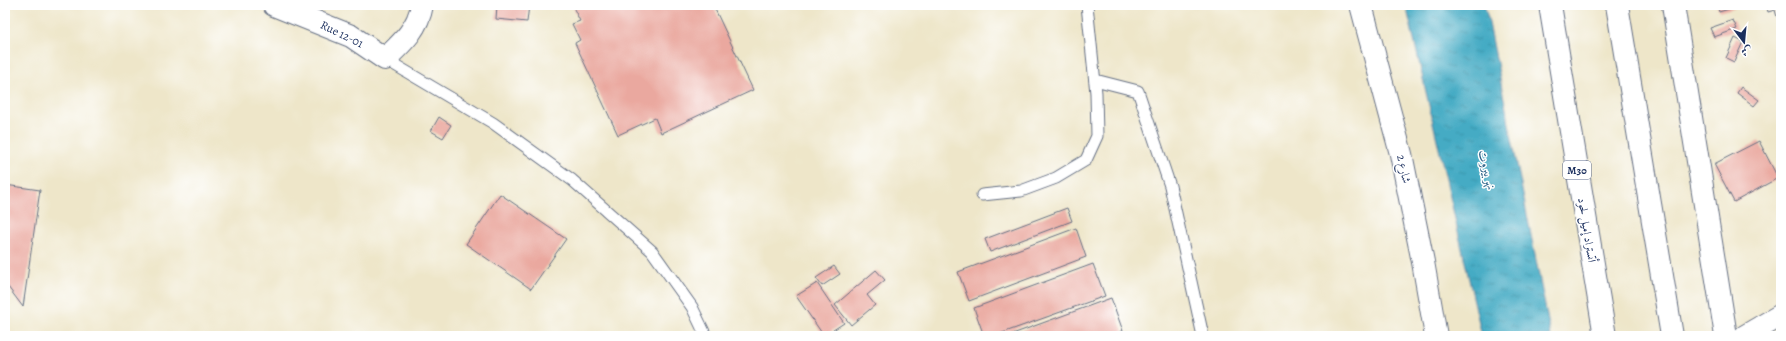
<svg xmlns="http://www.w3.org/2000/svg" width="1786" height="341" viewBox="0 0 1786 341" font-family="Alegreya,Amiri,serif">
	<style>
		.water { fill: url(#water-ripples); stroke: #306d91 }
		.building { fill: #eaa89f }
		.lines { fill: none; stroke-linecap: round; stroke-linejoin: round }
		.service-casing { stroke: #656f83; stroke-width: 13 }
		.minor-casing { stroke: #656f83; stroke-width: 24 }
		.tertiary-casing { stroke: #656f83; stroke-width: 24 }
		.motorway-casing { stroke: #656f83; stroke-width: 24 }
		.service { stroke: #fff; stroke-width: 11 }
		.minor { stroke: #fff; stroke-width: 22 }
		.tertiary { stroke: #fff; stroke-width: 22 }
		.motorway { stroke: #fff; stroke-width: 22 }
		.labels { text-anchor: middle; stroke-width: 3; stroke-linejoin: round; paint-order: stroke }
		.shield { fill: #fff; stroke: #5f6d8e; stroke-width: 1 }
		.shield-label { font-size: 11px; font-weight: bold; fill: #1b2f5e }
		.street-label { font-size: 12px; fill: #1b2f5e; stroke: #fff }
		.water-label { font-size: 13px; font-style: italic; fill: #2b6187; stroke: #fff }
	</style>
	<defs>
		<pattern id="water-ripples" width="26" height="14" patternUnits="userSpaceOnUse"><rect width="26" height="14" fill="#44abc4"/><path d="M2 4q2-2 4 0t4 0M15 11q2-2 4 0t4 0" fill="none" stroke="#388ca2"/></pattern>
	</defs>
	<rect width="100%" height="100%" fill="#fff"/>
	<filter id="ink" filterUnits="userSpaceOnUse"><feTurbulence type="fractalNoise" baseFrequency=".025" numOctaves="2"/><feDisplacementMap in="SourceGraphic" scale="8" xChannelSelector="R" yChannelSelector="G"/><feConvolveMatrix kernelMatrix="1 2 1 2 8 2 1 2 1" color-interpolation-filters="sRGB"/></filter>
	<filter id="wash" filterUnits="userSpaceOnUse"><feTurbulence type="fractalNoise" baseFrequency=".012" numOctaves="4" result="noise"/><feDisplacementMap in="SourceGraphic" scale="16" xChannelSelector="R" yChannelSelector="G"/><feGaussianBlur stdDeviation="0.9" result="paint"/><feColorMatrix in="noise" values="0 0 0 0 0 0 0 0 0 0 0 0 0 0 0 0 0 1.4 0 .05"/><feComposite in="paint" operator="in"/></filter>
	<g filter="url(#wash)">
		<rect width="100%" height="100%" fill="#eee6c9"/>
		<!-- water -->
		<polygon class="water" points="1406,5 1484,5 1488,18 1551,336 1482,336"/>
		<g id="blocks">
			<!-- building -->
			<g class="building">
				<polygon points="497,5 529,5 527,22 496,19"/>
				<polygon points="572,5 713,5 753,90 661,133 655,118 618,135 575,43 580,40 572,24 580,21"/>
				<polygon points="1717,5 1742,5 1719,12"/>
				<polygon points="1766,5 1781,5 1781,16 1777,17 1775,10 1768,12"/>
				<polygon points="1733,20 1737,29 1714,37 1710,28"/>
				<polygon points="1735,38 1743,42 1734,62 1726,58"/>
				<polygon points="1741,87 1759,100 1754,106 1737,93"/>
				<polygon points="439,117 451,125 443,138 431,131"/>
				<polygon points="1759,141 1778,178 1734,202 1714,164"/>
				<polygon points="5,185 40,190 23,307 5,283"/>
				<polygon points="500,194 566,239 531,289 466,244"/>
				<polygon points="1067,208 1072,221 990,252 985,239"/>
				<polygon points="1076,228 1086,257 969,301 958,272"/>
				<polygon points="1093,264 1105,296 994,336 984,336 974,308"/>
				<polygon points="834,266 840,274 822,286 816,278"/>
				<polygon points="876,270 885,280 867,295 875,305 851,325 835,305"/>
				<polygon points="817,283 844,323 824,336 796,296"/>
				<polygon points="1111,298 1123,331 1109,336 1007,336"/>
			</g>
		</g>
	</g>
	<g filter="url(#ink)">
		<use href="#blocks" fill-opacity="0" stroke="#656f83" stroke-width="1"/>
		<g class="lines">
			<defs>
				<g id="service">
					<polyline points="385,59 493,123 572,180 652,251 692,307 706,336"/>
					<polyline points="1095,80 1138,91 1170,186 1203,336"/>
					<polyline points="982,195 1021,191 1056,178 1086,160 1097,136 1096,93 1087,5"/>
				</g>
				<g id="minor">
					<path d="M 274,5 L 351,36 L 385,59 C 402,43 418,29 422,5"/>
					<polyline points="1745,336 1781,315"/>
				</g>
				<g id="tertiary">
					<polyline points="1361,5 1401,154 1423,262 1436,336"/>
					<polyline points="1673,5 1726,336"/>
				</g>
				<g id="motorway">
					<polyline points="1550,5 1605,336"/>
					<polyline points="1617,5 1672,336"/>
				</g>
			</defs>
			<!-- service casing -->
			<use href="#service" class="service-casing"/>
			<!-- minor casing -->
			<use href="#minor" class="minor-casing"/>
			<!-- tertiary casing -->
			<use href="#tertiary" class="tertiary-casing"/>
			<!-- motorway casing -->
			<use href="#motorway" class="motorway-casing"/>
			<!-- service -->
			<use href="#service" class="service"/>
			<!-- minor -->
			<use href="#minor" class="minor"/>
			<!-- tertiary -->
			<use href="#tertiary" class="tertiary"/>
			<!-- motorway -->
			<use href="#motorway" class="motorway"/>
		</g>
	</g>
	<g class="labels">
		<!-- shield labels -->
		<rect class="shield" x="1563" y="161" width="28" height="18" rx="3"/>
		<g class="shield-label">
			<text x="1577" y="174">M30</text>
		</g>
		<!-- street labels -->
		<g class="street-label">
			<text transform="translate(342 34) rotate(26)" y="4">Rue 12-01</text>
			<text transform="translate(1404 169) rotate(78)" y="4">شارع 2</text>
			<text transform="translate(1587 230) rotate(81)" y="4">أتستراد إميل لحود</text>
		</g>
		<!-- water labels -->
		<g class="water-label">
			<text transform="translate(1488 170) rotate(76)" y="5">نهر بيروت</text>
		</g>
	</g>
	<!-- margin -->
	<rect width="1786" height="341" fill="none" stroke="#fff" stroke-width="20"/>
	<!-- north arrow -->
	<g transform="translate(1744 42) rotate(164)" stroke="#ffffff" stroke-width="3" paint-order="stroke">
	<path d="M0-3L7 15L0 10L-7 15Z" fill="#1b2f5e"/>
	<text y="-6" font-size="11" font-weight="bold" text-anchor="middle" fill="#1b2f5e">ش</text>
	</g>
</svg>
